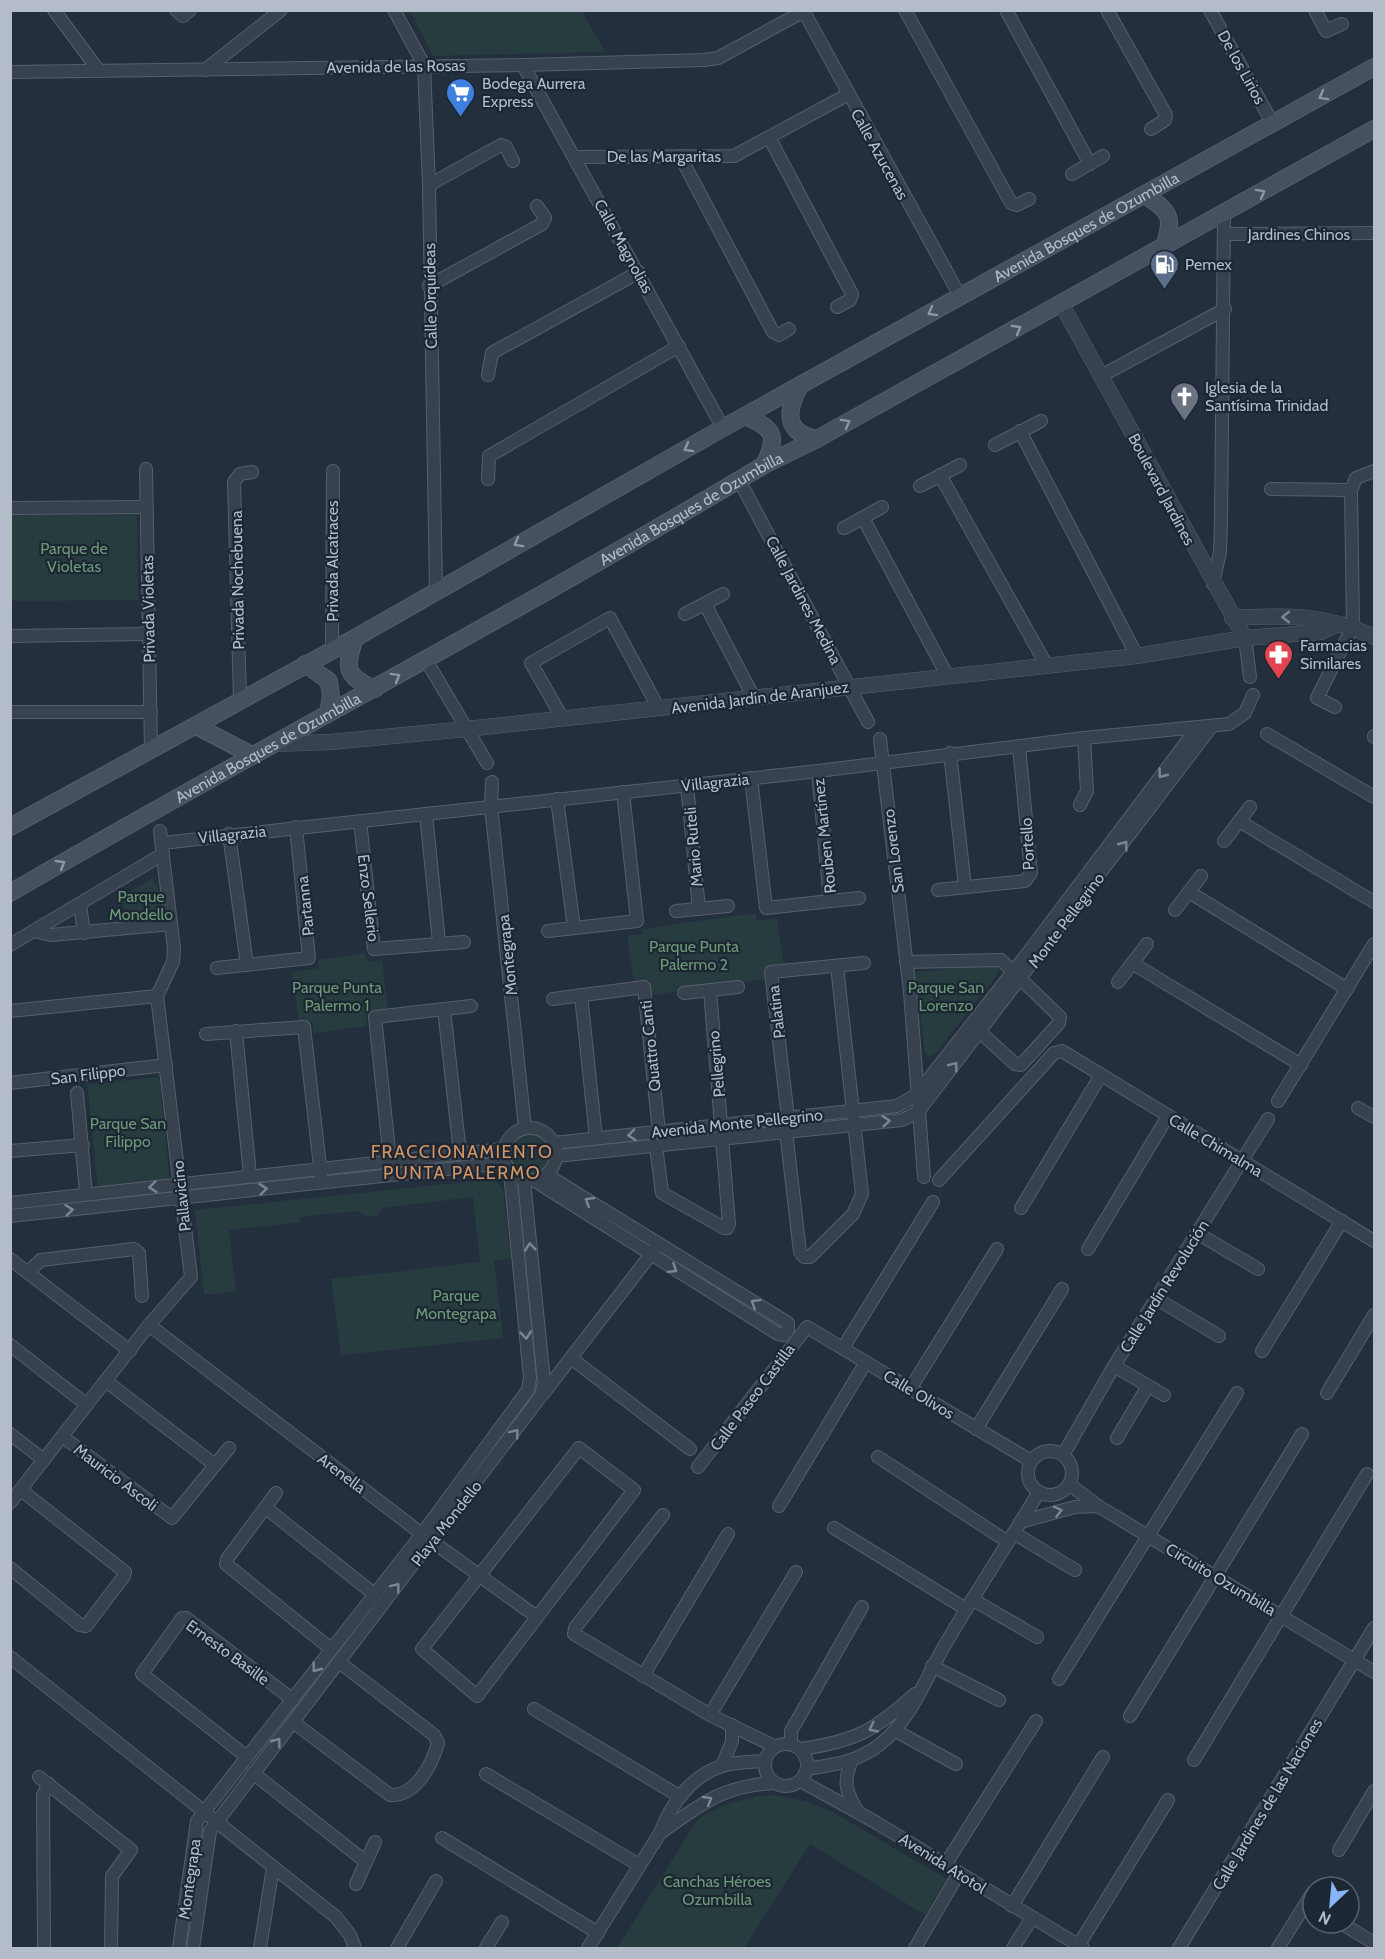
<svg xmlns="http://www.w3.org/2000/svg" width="1385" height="1959" viewBox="0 0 1385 1959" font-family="Cabin,sans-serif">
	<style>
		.green { fill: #263c3f }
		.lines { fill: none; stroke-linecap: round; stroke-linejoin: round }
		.minor-casing { stroke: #565f6c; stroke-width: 14 }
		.tertiary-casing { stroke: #565f6c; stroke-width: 16 }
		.secondary-casing { stroke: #565f6c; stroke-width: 18 }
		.minor { stroke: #38414e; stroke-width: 12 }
		.tertiary { stroke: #38414e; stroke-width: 15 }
		.secondary { stroke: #465061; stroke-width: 16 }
		.oneway { stroke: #8e96a5 }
		.oneway2 { stroke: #7c8592 }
		.labels { text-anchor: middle; stroke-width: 4.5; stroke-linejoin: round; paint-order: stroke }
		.street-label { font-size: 16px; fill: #b4bcc9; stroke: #1d2633 }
		.poi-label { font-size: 16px; fill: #b4bcc9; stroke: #1d2633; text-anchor: start }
		.park-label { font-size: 16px; fill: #6b9a76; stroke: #1d2633 }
		.neighbourhood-label { font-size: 18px; letter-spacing: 1.5px; fill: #d59563; stroke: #1d2633 }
	</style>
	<rect width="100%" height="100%" fill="#242f3e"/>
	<!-- green -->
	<g class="green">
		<polygon points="410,11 582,11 605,52 433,56"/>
		<polygon points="137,514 138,600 11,601 11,515"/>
		<polygon points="152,878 158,888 161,922 125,926 122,897"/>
		<polygon points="756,913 757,921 777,918 784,967 764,969 765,979 651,995 649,981 634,983 627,936 642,934 642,929"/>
		<polygon points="365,953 367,962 382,960 388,1011 366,1014 367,1026 314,1033 312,1021 299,1023 292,972 319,968 318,960"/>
		<polygon points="995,964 999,971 997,975 934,1055 929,1056 925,1053 915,972"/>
		<polygon points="159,1077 170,1181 98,1188 87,1084"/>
		<circle cx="528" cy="1155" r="21"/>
		<polygon points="494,1179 503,1189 511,1258 494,1261 503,1338 341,1355 331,1279 480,1262 473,1197 383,1208 377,1216 367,1217 357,1211 299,1217 300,1222 229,1230 236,1291 204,1295 195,1210"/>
		<path d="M 772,1795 L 806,1801 L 831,1811 L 947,1879 L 925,1915 L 810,1844 L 744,1948 L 617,1948 L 697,1820 C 722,1803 743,1798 772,1795 Z"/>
	</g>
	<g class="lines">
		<defs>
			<g id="minor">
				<polyline points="54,10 99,71"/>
				<polyline points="176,10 183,16 190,10"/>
				<polyline points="394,10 424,65 429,185 436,590"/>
				<polyline points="803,10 960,296"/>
				<polyline points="905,10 1011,203 1017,205 1029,199"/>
				<polyline points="1006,10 1090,164"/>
				<polyline points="1107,10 1166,115 1165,120 1151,129"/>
				<polyline points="1210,10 1273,124"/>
				<polyline points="1315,10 1326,31 1342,24"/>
				<polyline points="523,65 723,428"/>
				<polyline points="205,70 281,10"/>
				<polyline points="10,72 523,65 704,60 718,58 806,10"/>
				<polyline points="770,139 852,294 850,300 837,307"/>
				<polyline points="680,156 773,332 779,335 789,329"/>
				<polyline points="574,157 734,156 847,95"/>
				<polyline points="1072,174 1103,156"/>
				<polyline points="429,185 501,145 506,147 513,161"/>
				<polyline points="1224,234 1374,233"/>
				<polyline points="429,286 542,224 545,218 537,206"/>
				<polyline points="488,375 492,353 639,272"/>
				<polyline points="1101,376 1225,309"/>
				<polyline points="1020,431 1137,656"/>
				<polyline points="995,445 1041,421"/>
				<polyline points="146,469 151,749"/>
				<polyline points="940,475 1047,666"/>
				<polyline points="488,479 489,456 679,346"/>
				<polyline points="739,480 868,722"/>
				<polyline points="920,486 960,465"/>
				<polyline points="1271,489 1351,490"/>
				<polyline points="10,508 146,507"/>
				<polyline points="863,518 947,675"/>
				<polyline points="844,528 882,507"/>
				<polyline points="1213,584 1220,552 1221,523 1224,214"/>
				<polyline points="705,604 754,698"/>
				<polyline points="685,614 723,594"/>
				<polyline points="10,636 147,634"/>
				<polyline points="1245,638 1250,677"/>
				<polyline points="332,650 333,471"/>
				<polyline points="426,660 487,763"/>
				<polyline points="240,700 234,482 240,474 252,472"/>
				<polyline points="1335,707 1317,698 1353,626 1351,490 1356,478 1374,471"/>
				<polyline points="10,712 151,712"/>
				<polyline points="563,719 531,663 610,618 659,709"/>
				<polyline points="1267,734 1374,797"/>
				<polyline points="1374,736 1374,737"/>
				<polyline points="880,739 910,992 924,1177"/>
				<polyline points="950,753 965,887"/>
				<polyline points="818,771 830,901"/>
				<polyline points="751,778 766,908 859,898"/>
				<polyline points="492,782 491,806 525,1128"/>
				<polyline points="687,785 699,909"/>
				<polyline points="557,799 574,928"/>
				<polyline points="1080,805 1087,791 1084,738"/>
				<polyline points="426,814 439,942"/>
				<polyline points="360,821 374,949 464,942"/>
				<polyline points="1239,821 1374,902"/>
				<polyline points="229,834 247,965"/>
				<polyline points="1224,841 1250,807"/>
				<polyline points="162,843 818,771 1084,738 1229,724 1245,713 1253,695"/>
				<polyline points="938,890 1025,881 1031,873 1019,746"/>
				<polyline points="1189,892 1347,989"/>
				<polyline points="80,905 84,933"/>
				<polyline points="1175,910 1201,876"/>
				<polyline points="676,911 728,906"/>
				<polyline points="34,931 51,935 171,924"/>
				<polyline points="548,931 637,921 623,792"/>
				<polyline points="10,945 163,854"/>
				<polyline points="906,962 1001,960 1060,1017 1059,1023 1021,1065 1015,1064 980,1032"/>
				<polyline points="1132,963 1301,1065"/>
				<polyline points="217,968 309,958 296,827"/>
				<polyline points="1118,982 1147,944"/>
				<polyline points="684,993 738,987"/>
				<polyline points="581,995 596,1138"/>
				<polyline points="553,999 644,987 659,1132"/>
				<polyline points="444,1009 460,1153"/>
				<polyline points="10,1011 157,996"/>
				<polyline points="236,1031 250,1176"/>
				<polyline points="206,1034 304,1027 321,1175"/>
				<polyline points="10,1083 166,1065"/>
				<polyline points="77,1093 86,1194"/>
				<polyline points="1278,1101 1374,944"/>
				<polyline points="1358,1108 1374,1117"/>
				<polyline points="788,1118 771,972 864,963"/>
				<circle cx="530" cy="1154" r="26"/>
				<polyline points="786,1131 800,1252 804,1257 810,1257 853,1214 862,1194 837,966"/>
				<polyline points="554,1143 897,1106 916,1095 1027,954 1197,728"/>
				<polyline points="656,1147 662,1193 724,1228 727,1228 729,1224 710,990"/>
				<polyline points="10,1151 83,1145"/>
				<polyline points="556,1156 902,1120 918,1112 1212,726"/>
				<polyline points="390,1160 375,1017 471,1006"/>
				<polyline points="939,1180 1054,1053 1062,1051 1374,1241"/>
				<polyline points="535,1181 778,1334 784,1335 788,1330 788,1323 547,1175"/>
				<polyline points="10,1203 503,1149"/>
				<polyline points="1021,1208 1101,1075"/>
				<polyline points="10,1216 504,1163"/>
				<polyline points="1197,1233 1258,1269"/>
				<polyline points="1088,1249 1168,1116"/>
				<polyline points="10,1259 130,1351"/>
				<polyline points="28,1272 41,1260 134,1249 139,1253 142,1296"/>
				<polyline points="1157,1299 1219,1336"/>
				<polyline points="149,1325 422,1534 537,1617"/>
				<polyline points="10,1345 87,1405"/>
				<polyline points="843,1348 933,1202"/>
				<polyline points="1262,1351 1342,1221"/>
				<polyline points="571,1358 690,1449"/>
				<polyline points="1114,1366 1164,1395"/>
				<polyline points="106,1381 215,1465"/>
				<polyline points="910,1389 997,1249"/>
				<polyline points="1327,1393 1374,1315"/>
				<polyline points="543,1394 655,1249"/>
				<polyline points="976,1429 1062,1289"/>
				<polyline points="10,1434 44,1460"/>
				<polyline points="63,1437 172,1518 229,1448"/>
				<polyline points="1117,1438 1148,1386"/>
				<polygon points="579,1448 634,1490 477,1696 422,1649"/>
				<circle cx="1050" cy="1473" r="22"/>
				<polyline points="1063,1455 1114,1366 1268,1119"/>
				<polyline points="878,1457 1008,1542"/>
				<polyline points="698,1467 807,1327 1031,1461"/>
				<polyline points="1069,1484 1098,1506 1374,1672"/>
				<polyline points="276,1493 227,1559 226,1564 331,1649"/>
				<polyline points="10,1503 149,1325 191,1277 157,996 173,962 174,949 160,831"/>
				<polyline points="779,1506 866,1362"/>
				<polyline points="266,1508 374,1594"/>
				<polyline points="663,1515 575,1628 574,1634 710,1715 774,1746"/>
				<polyline points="1020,1522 1075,1507 1098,1506"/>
				<polyline points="834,1528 966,1609"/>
				<polyline points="1014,1533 1075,1570"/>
				<polyline points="10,1568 80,1625 86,1626 124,1576 125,1572 21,1490"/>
				<polyline points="972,1599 1037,1637"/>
				<polyline points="10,1657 336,1917 350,1935 355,1948"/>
				<polyline points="932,1666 999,1700"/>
				<polyline points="643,1676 728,1534"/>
				<polyline points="1059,1679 1237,1393"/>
				<polyline points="534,1709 679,1796"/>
				<polyline points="710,1715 796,1572"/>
				<polyline points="1130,1716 1302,1434"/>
				<path d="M 293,1722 L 390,1795 C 415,1797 432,1765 438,1743 L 434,1735 L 339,1662"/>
				<polyline points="896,1731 956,1764"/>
				<circle cx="786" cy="1765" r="21"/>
				<polyline points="791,1744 791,1731 862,1607"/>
				<path d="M 801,1749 C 856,1741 874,1731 915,1694"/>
				<polyline points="247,1757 142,1674 182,1618 186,1618 293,1700"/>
				<polyline points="1194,1760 1367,1474"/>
				<path d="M 851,1762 C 843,1783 846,1793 858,1812"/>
				<polyline points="722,1766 732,1741 732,1725"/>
				<path d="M 807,1769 C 834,1765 857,1762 879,1745 C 911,1721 926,1677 946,1643 C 976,1592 1008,1543 1039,1492"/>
				<polyline points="253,1773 366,1862"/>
				<polyline points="486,1774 639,1865"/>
				<polyline points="39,1777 131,1850 112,1876 111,1948"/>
				<polyline points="801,1781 877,1823 1083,1948"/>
				<path d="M 660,1833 C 702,1804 721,1786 774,1783"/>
				<polyline points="442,1838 598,1933"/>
				<polyline points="1339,1850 1374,1791"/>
				<polyline points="945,1865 1036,1721"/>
				<polyline points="356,1884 375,1842"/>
				<polyline points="1012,1906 1103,1757"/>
				<polyline points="1346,1926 1374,1943"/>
				<polyline points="1078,1946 1168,1800"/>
				<polyline points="44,1948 43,1795 49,1784"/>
				<polyline points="179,1948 197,1821 422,1534 528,1390 530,1378 510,1172"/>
				<polyline points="193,1948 210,1831 541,1396 544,1382 524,1181"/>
				<polyline points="260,1948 273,1867"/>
				<polyline points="397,1948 436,1881"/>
				<polyline points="486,1948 502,1922"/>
				<path d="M 588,1948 L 660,1833 C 671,1804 691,1776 722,1766 C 735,1762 751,1762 764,1761"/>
				<polyline points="915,1948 959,1873"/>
				<polyline points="1013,1948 1032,1918"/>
				<polyline points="1179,1948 1374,1628"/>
				<polyline points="1278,1948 1313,1892"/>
			</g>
			<g id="tertiary">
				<polyline points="1062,305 1245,638"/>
				<path d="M 1232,618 C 1284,615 1327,614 1374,637"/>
				<polyline points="274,744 331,742 466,729 1137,656 1245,638 1321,632 1338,624"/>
			</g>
			<g id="secondary">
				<path d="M 1146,196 C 1172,212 1173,219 1164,247"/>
				<path d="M 800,386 C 786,410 784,433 817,439"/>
				<path d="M 745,416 C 775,429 778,436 764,465"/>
				<path d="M 355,638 C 345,667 344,676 375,689"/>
				<polyline points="305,664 329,681 331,696 328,714"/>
				<polyline points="196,726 252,755"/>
				<path id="s1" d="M 10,827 L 355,638 L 723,428 L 1374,67"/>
				<path id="s2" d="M 10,893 C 260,748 516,614 764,465 L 817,439 L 1374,129"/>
			</g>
		</defs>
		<!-- minor casing -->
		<use href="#minor" class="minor-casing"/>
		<!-- tertiary casing -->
		<use href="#tertiary" class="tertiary-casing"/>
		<!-- secondary casing -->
		<use href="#secondary" class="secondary-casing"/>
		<!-- minor -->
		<use href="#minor" class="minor"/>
		<!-- tertiary -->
		<use href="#tertiary" class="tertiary"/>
		<!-- secondary -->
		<use href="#secondary" class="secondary"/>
	</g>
	<!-- one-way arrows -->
	<defs><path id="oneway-chevron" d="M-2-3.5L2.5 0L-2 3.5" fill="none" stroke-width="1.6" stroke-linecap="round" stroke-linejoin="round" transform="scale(1.5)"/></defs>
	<g class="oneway">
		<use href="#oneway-chevron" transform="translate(1323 96) rotate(151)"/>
		<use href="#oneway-chevron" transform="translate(1261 193) rotate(-29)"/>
		<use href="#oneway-chevron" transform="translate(932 312) rotate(151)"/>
		<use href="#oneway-chevron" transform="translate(1017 329) rotate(-29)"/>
		<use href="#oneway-chevron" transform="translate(846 423) rotate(-29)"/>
		<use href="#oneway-chevron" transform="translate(688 448) rotate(151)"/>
		<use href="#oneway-chevron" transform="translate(518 543) rotate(151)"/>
		<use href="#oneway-chevron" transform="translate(396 677) rotate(-29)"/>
		<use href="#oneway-chevron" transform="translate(61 864) rotate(-30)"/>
	</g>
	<g class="oneway2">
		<use href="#oneway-chevron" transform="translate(1286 617) rotate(-180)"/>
		<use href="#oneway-chevron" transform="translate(1162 774) rotate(127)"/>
		<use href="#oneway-chevron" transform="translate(1124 845) rotate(-53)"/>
		<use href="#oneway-chevron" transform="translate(954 1066) rotate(-52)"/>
		<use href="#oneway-chevron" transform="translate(886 1121) rotate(-5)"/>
		<use href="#oneway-chevron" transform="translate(632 1135) rotate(174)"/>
		<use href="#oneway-chevron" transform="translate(153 1187) rotate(174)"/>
		<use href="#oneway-chevron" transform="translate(263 1189) rotate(-6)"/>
		<use href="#oneway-chevron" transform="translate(589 1201) rotate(-149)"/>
		<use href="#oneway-chevron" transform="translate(69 1210) rotate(-6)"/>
		<use href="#oneway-chevron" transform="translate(530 1247) rotate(-96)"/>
		<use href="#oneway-chevron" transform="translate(673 1269) rotate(32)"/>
		<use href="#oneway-chevron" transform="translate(755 1303) rotate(-148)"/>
		<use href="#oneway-chevron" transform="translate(526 1335) rotate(84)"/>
		<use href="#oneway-chevron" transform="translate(515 1433) rotate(-52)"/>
		<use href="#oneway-chevron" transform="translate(1058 1511) rotate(-14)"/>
		<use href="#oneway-chevron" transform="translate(396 1587) rotate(-52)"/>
		<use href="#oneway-chevron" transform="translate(316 1668) rotate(127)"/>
		<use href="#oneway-chevron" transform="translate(873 1728) rotate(153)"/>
		<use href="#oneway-chevron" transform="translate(277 1742) rotate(-53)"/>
		<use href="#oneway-chevron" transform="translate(708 1800) rotate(-30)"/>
	</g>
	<!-- icons -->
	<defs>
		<symbol id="supermarket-pin" viewBox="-11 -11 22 30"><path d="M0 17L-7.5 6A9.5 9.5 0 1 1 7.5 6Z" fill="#3f7fe0" stroke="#1d2633"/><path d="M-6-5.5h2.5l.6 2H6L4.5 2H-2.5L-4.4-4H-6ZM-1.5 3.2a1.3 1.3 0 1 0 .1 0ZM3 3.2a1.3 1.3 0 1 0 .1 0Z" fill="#fff"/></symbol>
		<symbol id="fuel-pin" viewBox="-11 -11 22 30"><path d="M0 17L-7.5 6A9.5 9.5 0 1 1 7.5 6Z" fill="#5c6f8a" stroke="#1d2633"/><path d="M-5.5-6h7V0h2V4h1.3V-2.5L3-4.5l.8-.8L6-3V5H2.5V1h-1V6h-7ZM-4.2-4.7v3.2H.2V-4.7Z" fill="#fff"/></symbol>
		<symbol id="church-pin" viewBox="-11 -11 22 30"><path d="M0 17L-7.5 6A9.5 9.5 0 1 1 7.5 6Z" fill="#6b7280" stroke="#1d2633"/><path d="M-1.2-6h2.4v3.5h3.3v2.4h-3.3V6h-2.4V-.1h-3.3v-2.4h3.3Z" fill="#fff"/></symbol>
		<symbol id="pharmacy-pin" viewBox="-11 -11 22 30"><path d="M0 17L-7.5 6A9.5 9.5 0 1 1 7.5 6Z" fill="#e0444e" stroke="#1d2633"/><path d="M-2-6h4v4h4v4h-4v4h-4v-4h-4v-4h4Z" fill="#fff"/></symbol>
	</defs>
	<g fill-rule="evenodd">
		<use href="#supermarket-pin" x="444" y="76" width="33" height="45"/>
		<use href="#fuel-pin" x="1148" y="248" width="33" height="45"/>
		<use href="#church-pin" x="1168" y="380" width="33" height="45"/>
		<use href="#pharmacy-pin" x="1262" y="638" width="33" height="45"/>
	</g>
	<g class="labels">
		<!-- street labels -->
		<g class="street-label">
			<text transform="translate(396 66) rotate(-1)" y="6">Avenida de las Rosas</text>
			<text transform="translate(1242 67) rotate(61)" y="6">De los Lirios</text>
			<text transform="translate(880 154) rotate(61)" y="6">Calle Azucenas</text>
			<text x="664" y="162">De las Margaritas</text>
			<text dy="6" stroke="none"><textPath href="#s1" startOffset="1232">Avenida Bosques de Ozumbilla</textPath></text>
			<text x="1299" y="240">Jardines Chinos</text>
			<text transform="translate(624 246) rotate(61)" y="6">Calle Magnolias</text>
			<text transform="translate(430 296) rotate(-91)" y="6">Calle Orquídeas</text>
			<text transform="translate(1162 489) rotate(62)" y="6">Boulevard Jardines</text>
			<text dy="6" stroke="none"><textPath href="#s2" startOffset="782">Avenida Bosques de Ozumbilla</textPath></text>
			<text transform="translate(332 561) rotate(-90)" y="6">Privada Alcatraces</text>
			<text transform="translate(237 580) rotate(-91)" y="6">Privada Nochebuena</text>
			<text transform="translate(804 600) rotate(62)" y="6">Calle Jardines Medina</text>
			<text transform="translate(148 609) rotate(-91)" y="6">Privada Violetas</text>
			<text transform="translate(760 697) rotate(-7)" y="6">Avenida Jardín de Aranjuez</text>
			<text dy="6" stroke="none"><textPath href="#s2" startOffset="296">Avenida Bosques de Ozumbilla</textPath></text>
			<text transform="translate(715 782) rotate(-6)" y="6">Villagrazia</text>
			<text transform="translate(232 834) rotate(-6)" y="6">Villagrazia</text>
			<text transform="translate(824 836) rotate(-96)" y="6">Rouben Martínez</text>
			<text transform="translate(1027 844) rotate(-93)" y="6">Portello</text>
			<text transform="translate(693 847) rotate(-95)" y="6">Mario Ruteli</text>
			<text transform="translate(893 851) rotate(-97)" y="6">San Lorenzo</text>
			<text transform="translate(369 898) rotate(83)" y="6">Enzo Sellerio</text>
			<text transform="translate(305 906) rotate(-96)" y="6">Partanna</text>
			<text transform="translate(1066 920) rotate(-53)" y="6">Monte Pellegrino</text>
			<text transform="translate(507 955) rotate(-96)" y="6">Montegrapa</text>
			<text transform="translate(776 1012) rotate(-97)" y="6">Palatina</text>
			<text transform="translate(650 1046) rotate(-96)" y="6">Quattro Canti</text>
			<text transform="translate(716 1064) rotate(-95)" y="6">Pellegrino</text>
			<text transform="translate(88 1074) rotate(-7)" y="6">San Filippo</text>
			<text transform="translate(737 1123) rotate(-6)" y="6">Avenida Monte Pellegrino</text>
			<text transform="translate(1216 1145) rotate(31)" y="6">Calle Chimalma</text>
			<text transform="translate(181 1196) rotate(-96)" y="6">Pallavicino</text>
			<text transform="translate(1164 1286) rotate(-58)" y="6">Calle Jardín Revolución</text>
			<text transform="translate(919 1394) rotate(31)" y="6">Calle Olivos</text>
			<text transform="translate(752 1397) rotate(-53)" y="6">Calle Paseo Castilla</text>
			<text transform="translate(342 1473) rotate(37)" y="6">Arenella</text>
			<text transform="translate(116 1477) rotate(37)" y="6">Mauricio Ascoli</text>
			<text transform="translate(446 1523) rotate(-52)" y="6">Playa Mondello</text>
			<text transform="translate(1221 1579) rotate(31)" y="6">Circuito Ozumbilla</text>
			<text transform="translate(228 1652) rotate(36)" y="6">Ernesto Basille</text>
			<text transform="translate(1267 1804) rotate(-59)" y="6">Calle Jardines de las Naciones</text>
			<text transform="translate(943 1863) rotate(32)" y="6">Avenida Atotol</text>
			<text transform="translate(189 1879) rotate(-82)" y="6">Montegrapa</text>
		</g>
		<!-- poi labels -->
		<g class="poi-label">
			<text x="482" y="89">Bodega Aurrera<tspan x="482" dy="18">Express</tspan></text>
			<text x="1185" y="270">Pemex</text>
			<text x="1205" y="393">Iglesia de la<tspan x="1205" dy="18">Santísima Trinidad</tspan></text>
			<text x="1300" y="651">Farmacias<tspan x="1300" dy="18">Similares</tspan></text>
		</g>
		<!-- park labels -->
		<g class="park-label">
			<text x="74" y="554">Parque de<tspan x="74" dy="18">Violetas</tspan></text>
			<text x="141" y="902">Parque<tspan x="141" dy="18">Mondello</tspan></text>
			<text x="694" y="952">Parque Punta<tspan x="694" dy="18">Palermo 2</tspan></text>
			<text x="337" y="993">Parque Punta<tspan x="337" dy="18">Palermo 1</tspan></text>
			<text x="946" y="993">Parque San<tspan x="946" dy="18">Lorenzo</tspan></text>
			<text x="128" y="1129">Parque San<tspan x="128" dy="18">Filippo</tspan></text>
			<text x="456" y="1301">Parque<tspan x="456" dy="18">Montegrapa</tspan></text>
			<text x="717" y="1887">Canchas Héroes<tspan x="717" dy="18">Ozumbilla</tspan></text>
		</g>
		<!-- neighbourhood labels -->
		<g class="neighbourhood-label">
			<text x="462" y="1158">FRACCIONAMIENTO<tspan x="462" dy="21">PUNTA PALERMO</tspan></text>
		</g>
	</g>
	<!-- border -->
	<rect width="1385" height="1959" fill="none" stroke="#b4bcc9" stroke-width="24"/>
	<!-- north arrow -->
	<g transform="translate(1331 1905) rotate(206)"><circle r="28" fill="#1d2633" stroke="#59626f" stroke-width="1.5"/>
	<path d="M0-4.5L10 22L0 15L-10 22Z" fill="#8ab4f8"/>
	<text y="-9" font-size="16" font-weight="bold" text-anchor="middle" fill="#b4bcc9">N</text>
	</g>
</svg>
